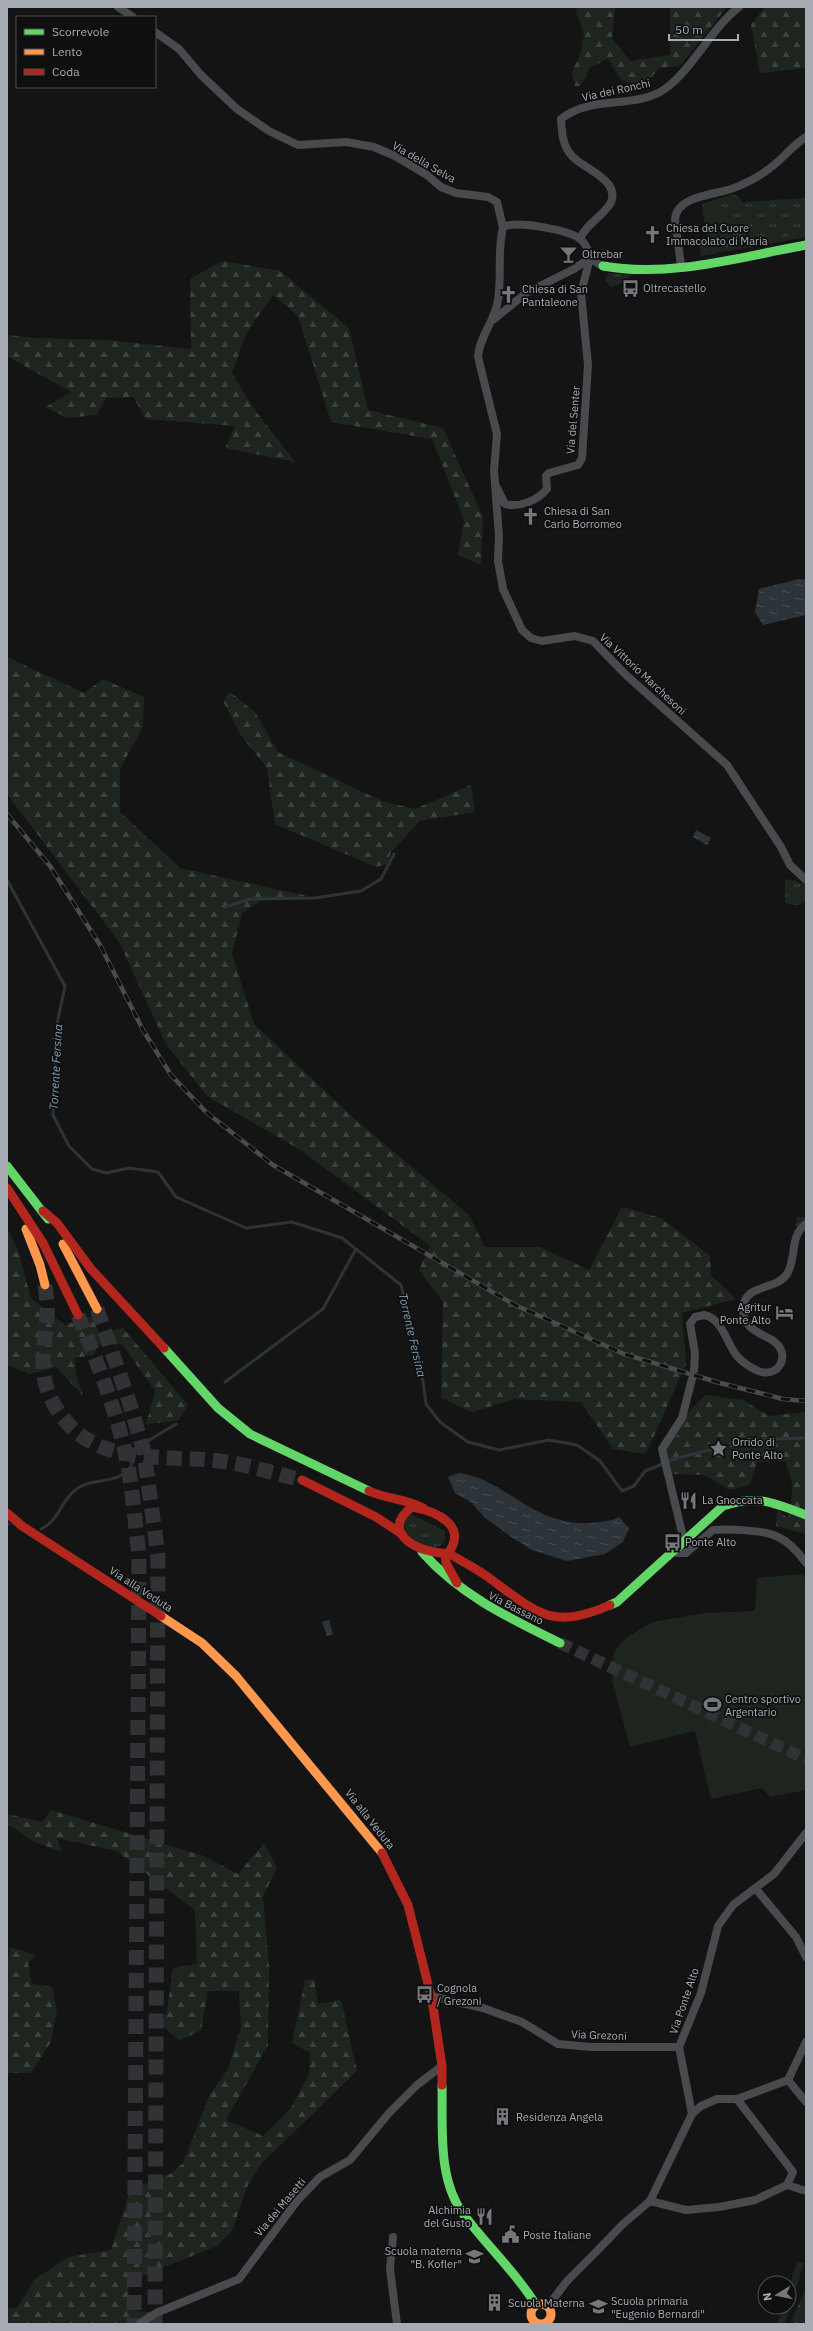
<svg xmlns="http://www.w3.org/2000/svg" width="813" height="2331" viewBox="0 0 813 2331" font-family="'IBM Plex Sans',sans-serif">
	<style>
		.grass { fill: url(#grass-tufts) }
		.forest { fill: url(#forest-firs) }
		.garden { fill: #1e251f }
		.water { fill: url(#water-ripples) }
		.lines { fill: none; stroke-linecap: round; stroke-linejoin: round }
		.stream { stroke: #2c3439; stroke-width: 3 }
		.secondary-tunnel { stroke: #313235; stroke-width: 12; stroke-dasharray: 12 6; stroke-linecap: butt }
		.highway-tunnel { stroke: #313235; stroke-width: 15; stroke-dasharray: 15 8; stroke-linecap: butt }
		.street { stroke: #494a4d; stroke-width: 8 }
		.fast { stroke: #63d668; stroke-width: 9 }
		.slow { stroke: #ff974d; stroke-width: 9 }
		.jam { stroke: #b3261e; stroke-width: 9 }
		.rail-casing { stroke: #4a4b4d; stroke-width: 4.5 }
		.rail { stroke: #0f0f10; stroke-width: 3; stroke-dasharray: 9; stroke-linecap: butt }
		.labels { text-anchor: middle; stroke-width: 3.5; stroke-linejoin: round; paint-order: stroke }
		.street-label { font-size: 11px; fill: #a7acb4; stroke: #0f0f10 }
		.poi-label { font-size: 11px; fill: #a7acb4; stroke: #0f0f10; text-anchor: start }
		.water-label { font-size: 12px; font-style: italic; fill: #819bac; stroke: #0f0f10 }
	</style>
	<defs>
		<pattern id="grass-tufts" width="24" height="20" patternUnits="userSpaceOnUse"><rect width="24" height="20" fill="#1e251f"/><path d="M3 7l-1-3M5 7V3M7 7l1-3M15 17l-1-3M17 17v-4M19 17l1-3" fill="none" stroke="#3c423d"/></pattern>
		<pattern id="forest-firs" width="22" height="20" patternUnits="userSpaceOnUse"><rect width="22" height="20" fill="#1e251f"/><path d="M5 1l3.5 6h-7zM16 11l3.5 6h-7z" fill="#3c423d"/></pattern>
		<pattern id="water-ripples" width="26" height="14" patternUnits="userSpaceOnUse"><rect width="26" height="14" fill="#2c3439"/><path d="M2 4q2-2 4 0t4 0M15 11q2-2 4 0t4 0" fill="none" stroke="#484f53"/></pattern>
	</defs>
	<rect width="100%" height="100%" fill="#141415"/>
	<!-- grass -->
	<g class="grass">
		<polygon points="733,194 739,197 742,202 806,198 806,237 701,256 699,239 707,238 702,204"/>
		<polygon points="608,273 631,275 631,276 618,285 611,287 605,281"/>
		<path d="M 785,879 L 796,881 L 806,886 L 806,900 C 800,907 793,905 785,903 Z"/>
		<polygon points="797,1217 806,1217 806,1219 796,1227"/>
		<path d="M 411,1514 L 445,1531 L 445,1540 L 443,1544 C 430,1553 418,1542 407,1535 L 403,1521 Z"/>
	</g>
	<!-- forest -->
	<g class="forest">
		<polygon points="577,7 615,7 612,38 630,61 670,55 670,7 727,7 680,66 659,68 652,77 639,85 621,80 608,59 589,68 581,86 575,86 572,72 581,53 584,33 576,13"/>
		<polygon points="765,7 806,7 806,68 760,73 751,25"/>
		<polygon points="222,261 280,271 349,328 368,410 443,428 483,517 481,565 458,555 464,520 432,439 331,422 298,316 273,295 246,334 232,373 254,409 295,462 225,448 235,426 146,419 133,397 106,398 96,415 67,418 46,407 71,392 7,356 7,335 35,338 106,340 191,349 190,279"/>
		<polygon points="7,657 84,693 103,679 144,697 143,727 120,769 120,812 180,868 308,896 262,900 242,913 232,954 254,1024 356,1120 469,1215 485,1247 540,1247 589,1270 622,1207 661,1218 710,1256 711,1275 736,1299 682,1313 686,1364 646,1454 613,1449 581,1402 515,1399 472,1412 441,1398 443,1302 419,1270 430,1246 302,1151 207,1096 166,1044 119,942 7,794"/>
		<polygon points="230,692 255,712 278,752 382,801 415,809 471,785 475,812 420,821 391,852 387,864 376,867 275,824 267,768 240,734 223,701"/>
		<polygon points="7,1228 18,1250 31,1298 65,1325 93,1316 99,1334 123,1328 188,1405 178,1421 146,1424 155,1391 122,1344 98,1345 94,1355 75,1358 76,1374 83,1396 56,1367 29,1374 8,1365"/>
		<path d="M 705,1395 L 743,1400 L 769,1416 L 806,1412 L 806,1534 L 776,1526 L 777,1510 L 788,1518 C 793,1493 795,1485 785,1461 L 757,1462 L 750,1485 L 730,1490 L 705,1475 L 671,1474 L 665,1450 L 677,1435 L 688,1413 Z"/>
		<polygon points="51,1810 204,1856 238,1874 264,1843 277,1867 263,1897 269,1965 268,2045 226,2120 263,2136 291,2108 309,2074 310,2053 292,2043 305,1980 314,1979 318,2004 341,2000 357,2071 261,2164 247,2187 232,2231 217,2246 129,2281 128,2309 157,2314 137,2324 7,2324 7,2309 18,2307 34,2280 68,2257 111,2250 129,2194 144,2184 170,2174 183,2163 210,2094 228,2069 241,2027 239,1991 208,1991 201,2030 179,2041 162,2024 167,2011 173,1968 197,1964 195,1910 116,1851 57,1838 61,1852 31,1840 9,1825 7,1828 7,1814 42,1822"/>
		<polygon points="10,1947 36,1955 28,1963 32,1984 52,1987 57,2011 51,2042 31,2073 7,2073 7,1969"/>
		<polygon points="806,2288 806,2324 790,2324"/>
	</g>
	<!-- garden -->
	<g class="garden">
		<polygon points="714,205 719,236 707,238 702,207"/>
		<polygon points="802,1574 806,1579 806,1790 770,1797 762,1788 711,1799 695,1731 630,1747 612,1680 614,1652 626,1638 652,1622 704,1613 755,1611 757,1578"/>
		<polygon points="797,2261 804,2263 785,2324 777,2324 783,2307 789,2307 789,2287"/>
	</g>
	<!-- water -->
	<g class="water">
		<polygon points="799,579 805,580 806,615 763,625 755,612 759,589"/>
		<polygon points="696,830 711,838 707,845 693,837"/>
		<path d="M 459,1473 C 507,1480 531,1525 589,1523 C 600,1522 609,1522 619,1517 L 629,1528 L 623,1542 L 605,1554 L 567,1561 L 532,1550 L 510,1536 L 484,1517 L 472,1503 L 455,1493 L 448,1477 Z"/>
		<polygon points="329,1620 333,1634 327,1636 322,1622"/>
	</g>
	<g class="lines">
		<!-- stream -->
		<g class="stream">
			<polyline points="7,880 65,986 57,1024 53,1115 69,1146 92,1169 106,1173 129,1168 158,1172 176,1197 246,1228 292,1222 342,1238 401,1285 422,1374 426,1404 440,1422 468,1442 499,1450 549,1440 577,1445 600,1461 622,1491 634,1486 645,1471 677,1458 749,1440 806,1438"/>
			<polyline points="225,907 250,899 314,898 361,891 381,879 394,854"/>
			<polyline points="225,1382 323,1309 356,1249"/>
			<polyline points="7,1523 8,1524"/>
			<path d="M 41,1529 C 58,1521 60,1504 73,1492 C 89,1476 114,1486 129,1469 C 133,1464 134,1454 136,1448 L 176,1424"/>
		</g>
		<!-- secondary-tunnel -->
		<polyline class="secondary-tunnel" points="560,1643 806,1759"/>
		<!-- highway-tunnel -->
		<g class="highway-tunnel">
			<path d="M 45,1285 C 46,1295 48,1305 47,1315 C 46,1336 41,1355 44,1376 C 46,1391 54,1407 64,1419 C 102,1467 166,1454 219,1461 C 247,1464 275,1474 302,1480"/>
			<polyline points="97,1309 129,1401 144,1452 158,1555 155,2324"/>
			<path d="M 78,1315 C 98,1364 118,1414 128,1466 C 133,1496 136,1527 139,1558 L 134,2324"/>
		</g>
		<!-- street -->
		<g class="street">
			<polyline points="118,7 133,17"/>
			<polyline points="155,32 179,49 201,75 237,109 269,131 298,145 346,142 374,147 395,156 427,175 441,187 456,193 488,197 497,202 503,227"/>
			<path d="M 503,227 C 497,251 502,276 498,300 C 495,321 479,337 478,357 L 497,434 L 494,471 L 499,536 L 498,561 L 503,589 L 522,630 L 531,638 L 542,641 L 575,636 L 593,641 L 626,675 L 727,765 L 781,847 L 790,865 L 806,880"/>
			<path d="M 503,227 C 517,220 566,230 579,238 C 591,246 586,260 603,266"/>
			<path d="M 580,239 C 586,224 602,217 610,204 C 623,181 582,168 572,156 C 562,145 562,132 561,119 C 589,96 630,108 660,92 C 688,77 711,28 739,7"/>
			<path d="M 681,266 L 675,219 C 677,196 713,195 731,189 C 745,184 762,175 774,165 C 785,156 793,145 806,137"/>
			<polyline points="493,320 526,293 574,269 590,258"/>
			<path d="M 495,484 L 505,504 C 520,508 538,500 547,489 L 546,476 L 549,473 L 578,465 L 582,458 L 588,365 L 581,293 L 590,258"/>
			<path d="M 694,1370 L 695,1353 L 690,1324 L 695,1317 L 704,1315 C 722,1318 727,1344 737,1356 C 742,1362 750,1367 756,1370 C 779,1381 793,1353 772,1340 C 758,1332 743,1328 743,1309 C 744,1283 776,1291 787,1274 C 797,1258 789,1236 806,1224"/>
			<polyline points="684,1541 662,1449 682,1418 692,1379"/>
			<path d="M 674,1550 L 677,1553 L 686,1553 L 713,1530 C 729,1529 763,1530 776,1536 C 788,1541 799,1553 806,1563"/>
			<polyline points="756,1889 796,1937 806,1957"/>
			<polyline points="431,1996 483,2008 522,2022 558,2044 591,2047 679,2047"/>
			<polyline points="788,2080 806,2102"/>
			<polyline points="737,2099 793,2172 787,2185"/>
			<polyline points="692,2114 701,2106 717,2099 737,2099 788,2080 806,2042"/>
			<polyline points="650,2201 686,2210 719,2207 755,2200 787,2185 806,2191"/>
			<polyline points="393,2237 390,2269 397,2324"/>
			<polyline points="548,2306 567,2281 596,2252 623,2224 650,2201 692,2114 679,2047 701,1993 718,1926 733,1905 774,1874 806,1833"/>
			<polyline points="139,2324 156,2313 239,2279 297,2201 320,2177 350,2160 389,2113 417,2085 442,2066"/>
		</g>
		<!-- fast -->
		<g class="fast">
			<path d="M 603,266 C 670,278 740,257 806,245"/>
			<polyline points="7,1166 48,1219"/>
			<polyline points="164,1348 218,1408 250,1434 369,1491"/>
			<path d="M 422,1552 C 460,1595 509,1618 560,1643"/>
			<path d="M 610,1605 L 617,1602 L 723,1506 C 756,1494 775,1503 806,1515"/>
			<path d="M 442,2085 C 443,2127 437,2179 464,2215 C 487,2246 516,2272 536,2305"/>
		</g>
		<!-- slow -->
		<g class="slow">
			<polyline points="26,1229 40,1265 45,1285"/>
			<polyline points="63,1244 97,1309"/>
			<polyline points="161,1616 202,1643 236,1676 382,1853"/>
			<circle cx="541" cy="2314" r="10"/>
		</g>
		<!-- jam -->
		<g class="jam">
			<polyline points="7,1188 43,1243 78,1315"/>
			<polyline points="43,1211 57,1223 91,1269 164,1348"/>
			<polyline points="302,1480 376,1517 402,1534"/>
			<path d="M 369,1491 C 387,1499 406,1499 423,1508"/>
			<path d="M 412,1507 C 436,1511 469,1526 448,1553 C 422,1555 377,1533 412,1507 Z"/>
			<polyline points="7,1513 22,1526 161,1616"/>
			<path d="M 448,1553 C 463,1562 478,1569 492,1580 C 538,1614 553,1630 610,1605"/>
			<polyline points="445,1554 446,1563 457,1583"/>
			<polyline points="382,1853 408,1905 432,2000 442,2066 442,2085"/>
		</g>
		<defs>
			<polyline id="rail" points="7,814 50,866 100,945 143,1030 171,1075 206,1112 273,1165 515,1305 624,1354 720,1383 783,1399 806,1401"/>
		</defs>
		<!-- rail casing -->
		<use href="#rail" class="rail-casing"/>
		<!-- rail -->
		<use href="#rail" class="rail"/>
	</g>
	<!-- icons -->
	<defs>
		<symbol id="church-bare" viewBox="-9 -9 18 18"><path d="M-1.2-6h2.4v3.5h3.3v2.4h-3.3V6h-2.4V-.1h-3.3v-2.4h3.3Z" fill="#74777c" stroke="#0f0f10" stroke-width="2.5" paint-order="stroke"/></symbol>
		<symbol id="bar-bare" viewBox="-9 -9 18 18"><path d="M-6-5H6L.8 .8V4.5H3.5V6h-7V4.5H-.8V.8Z" fill="#74777c" stroke="#0f0f10" stroke-width="2.5" paint-order="stroke"/></symbol>
		<symbol id="bus-bare" viewBox="-9 -9 18 18"><path d="M-5-6H5V4H4V6H2V4H-2V6H-4V4H-5ZM-3.5-4V0h7V-4ZM-3.5 1.2v1.5H-2V1.2ZM2 1.2v1.5H3.5V1.2Z" fill="#74777c" stroke="#0f0f10" stroke-width="2.5" paint-order="stroke"/></symbol>
		<symbol id="hotel-bare" viewBox="-9 -9 18 18"><path d="M-6-4.5h1.5V1H6V5H4.5V3h-9V5H-6ZM-4 0a1.8 1.8 0 1 1 3.6 0ZM.5 0V-2.5h3Q6-2.5 6 0Z" fill="#74777c" stroke="#0f0f10" stroke-width="2.5" paint-order="stroke"/></symbol>
		<symbol id="sight-bare" viewBox="-9 -9 18 18"><path d="M0-6L1.8-2.2L6-1.7L2.9 1.2L3.7 5.4L0 3.3L-3.7 5.4L-2.9 1.2L-6-1.7L-1.8-2.2Z" fill="#74777c" stroke="#0f0f10" stroke-width="2.5" paint-order="stroke"/></symbol>
		<symbol id="restaurant-bare" viewBox="-9 -9 18 18"><path d="M-5-6h1v4h1v-4h1v4h1v-4h1v5L-1.5 .5V6h-2V.5L-5-1ZM5-6V6H3V1.5H1.5Q1.5-4 5-6Z" fill="#74777c" stroke="#0f0f10" stroke-width="2.5" paint-order="stroke"/></symbol>
		<symbol id="stadium-bare" viewBox="-9 -9 18 18"><path d="M0-5a6.5 5 0 1 0 0 10a6.5 5 0 1 0 0-10ZM-3.5-1.8h7v3.6h-7Z" fill="#74777c" stroke="#0f0f10" stroke-width="2.5" paint-order="stroke"/></symbol>
		<symbol id="building-bare" viewBox="-9 -9 18 18"><path d="M-4-6H4V6H1V3H-1V6H-4ZM-2.5-4.3h1.7v1.8h-1.7ZM.8-4.3h1.7v1.8H.8ZM-2.5-1h1.7V.8h-1.7ZM.8-1h1.7V.8H.8Z" fill="#74777c" stroke="#0f0f10" stroke-width="2.5" paint-order="stroke"/></symbol>
		<symbol id="civic-bare" viewBox="-9 -9 18 18"><path d="M-.6-6.5H3V-4.5H.6V-3L4-1V1h2V6H-6V1h2V-1L-.6-3ZM-1.2 2.5V6h2.4V2.5Z" fill="#74777c" stroke="#0f0f10" stroke-width="2.5" paint-order="stroke"/></symbol>
		<symbol id="school-bare" viewBox="-9 -9 18 18"><path d="M0-5L7-2L0 1L-7-2ZM-4 1L0 2.5L4 1V4Q0 6-4 4Z" fill="#74777c" stroke="#0f0f10" stroke-width="2.5" paint-order="stroke"/></symbol>
	</defs>
	<g fill-rule="evenodd">
		<use href="#church-bare" x="640" y="222" width="25" height="25"/>
		<use href="#bar-bare" x="556" y="242" width="25" height="25"/>
		<use href="#bus-bare" x="618" y="276" width="25" height="25"/>
		<use href="#church-bare" x="496" y="282" width="25" height="25"/>
		<use href="#church-bare" x="518" y="504" width="25" height="25"/>
		<use href="#hotel-bare" x="772" y="1300" width="25" height="25"/>
		<use href="#sight-bare" x="706" y="1436" width="25" height="25"/>
		<use href="#restaurant-bare" x="676" y="1488" width="25" height="25"/>
		<use href="#bus-bare" x="660" y="1530" width="25" height="25"/>
		<use href="#stadium-bare" x="700" y="1692" width="25" height="25"/>
		<use href="#bus-bare" x="412" y="1982" width="25" height="25"/>
		<use href="#building-bare" x="490" y="2104" width="25" height="25"/>
		<use href="#restaurant-bare" x="472" y="2204" width="25" height="25"/>
		<use href="#civic-bare" x="498" y="2222" width="25" height="25"/>
		<use href="#school-bare" x="462" y="2244" width="25" height="25"/>
		<use href="#building-bare" x="482" y="2290" width="25" height="25"/>
		<use href="#school-bare" x="586" y="2294" width="25" height="25"/>
	</g>
	<g class="labels">
		<!-- street labels -->
		<g class="street-label">
			<text transform="translate(616 90) rotate(-12)" y="4">Via dei Ronchi</text>
			<text transform="translate(424 162) rotate(30)" y="4">Via della Selva</text>
			<text transform="translate(573 420) rotate(-85)" y="4">Via del Senter</text>
			<text transform="translate(643 674) rotate(43)" y="4">Via Vittorio Marchesoni</text>
			<text transform="translate(141 1589) rotate(33)" y="4">Via alla Veduta</text>
			<text transform="translate(516 1608) rotate(27)" y="4">Via Bassano</text>
			<text transform="translate(370 1819) rotate(52)" y="4">Via alla Veduta</text>
			<text transform="translate(684 2001) rotate(-71)" y="4">Via Ponte Alto</text>
			<text transform="translate(599 2035) rotate(2)" y="4">Via Grezoni</text>
			<text transform="translate(280 2207) rotate(-50)" y="4">Via dei Masetti</text>
		</g>
		<!-- poi labels -->
		<g class="poi-label">
			<text x="666" y="232">Chiesa del Cuore<tspan x="666" dy="13">Immacolato di Maria</tspan></text>
			<text x="582" y="258">Oltrebar</text>
			<text x="643" y="292">Oltrecastello</text>
			<text x="522" y="293">Chiesa di San<tspan x="522" dy="13">Pantaleone</tspan></text>
			<text x="544" y="515">Chiesa di San<tspan x="544" dy="13">Carlo Borromeo</tspan></text>
			<text x="771" y="1311" text-anchor="end">Agritur<tspan x="771" dy="13">Ponte Alto</tspan></text>
			<text x="732" y="1446">Orrido di<tspan x="732" dy="13">Ponte Alto</tspan></text>
			<text x="702" y="1504">La Gnoccata</text>
			<text x="685" y="1546">Ponte Alto</text>
			<text x="725" y="1703">Centro sportivo<tspan x="725" dy="13">Argentario</tspan></text>
			<text x="437" y="1992">Cognola<tspan x="437" dy="13">/ Grezoni</tspan></text>
			<text x="516" y="2121">Residenza Angela</text>
			<text x="471" y="2214" text-anchor="end">Alchimia<tspan x="471" dy="13">del Gusto</tspan></text>
			<text x="523" y="2239">Poste Italiane</text>
			<text x="462" y="2255" text-anchor="end">Scuola materna<tspan x="462" dy="13">"B. Kofler"</tspan></text>
			<text x="611" y="2305">Scuola primaria<tspan x="611" dy="13">"Eugenio Bernardi"</tspan></text>
			<text x="508" y="2307">Scuola Materna</text>
		</g>
		<!-- water labels -->
		<g class="water-label">
			<text transform="translate(56 1067) rotate(-87)" y="4">Torrente Fersina</text>
			<text transform="translate(412 1335) rotate(77)" y="4">Torrente Fersina</text>
		</g>
	</g>
	<!-- border -->
	<rect width="813" height="2331" fill="none" stroke="#a7acb4" stroke-width="16"/>
	<!-- legend -->
	<rect x="16" y="16" width="140" height="72" fill="#0f0f10" stroke="#4c4e52"/>
	<rect x="24" y="29" width="20" height="6" fill="#63d668" stroke="#4c4e52"/>
	<text x="52" y="36" font-size="12" fill="#a7acb4">Scorrevole</text>
	<rect x="24" y="49" width="20" height="6" fill="#ff974d" stroke="#4c4e52"/>
	<text x="52" y="56" font-size="12" fill="#a7acb4">Lento</text>
	<rect x="24" y="69" width="20" height="6" fill="#b3261e" stroke="#4c4e52"/>
	<text x="52" y="76" font-size="12" fill="#a7acb4">Coda</text>
	<!-- north arrow -->
	<g transform="translate(777 2295) rotate(260)"><circle r="19" fill="#0f0f10" stroke="#4c4e52"/>
	<path d="M0-3L7 15L0 10L-7 15Z" fill="#74777c"/>
	<text y="-6" font-size="11" font-weight="bold" text-anchor="middle" fill="#a7acb4">N</text>
	</g>
	<!-- scale -->
	<path d="M669 34v6h69v-6" fill="none" stroke="#a7acb4" stroke-width="2"/>
	<text x="675" y="34" font-size="12" fill="#a7acb4" stroke="#0f0f10" stroke-width="3" paint-order="stroke">50 m</text>
</svg>
